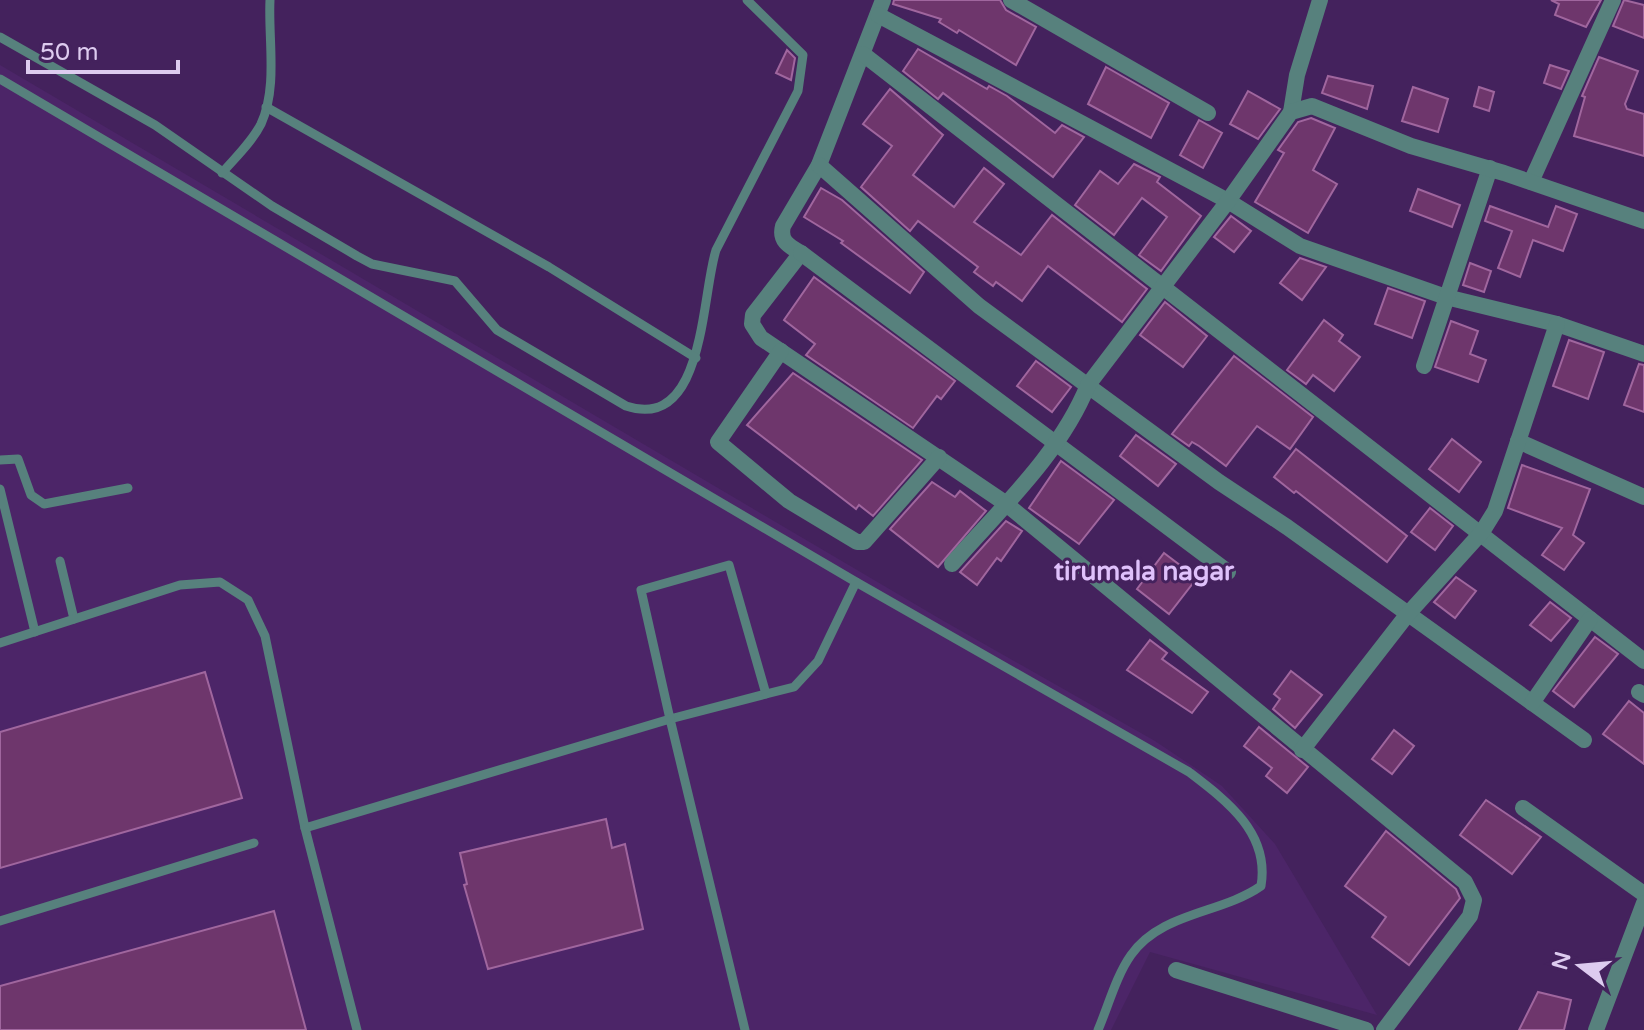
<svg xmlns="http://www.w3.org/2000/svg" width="1644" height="1030" viewBox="0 0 1644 1030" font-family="'Varela Round',sans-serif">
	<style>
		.built { fill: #4c2568 }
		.building { fill: #6e366c; stroke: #a0669e; stroke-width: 2 }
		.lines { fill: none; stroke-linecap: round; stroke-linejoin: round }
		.service { stroke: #57817d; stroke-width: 9 }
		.minor { stroke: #57817d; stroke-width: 16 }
		.labels { text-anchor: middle; stroke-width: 6; stroke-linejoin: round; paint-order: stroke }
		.neighbourhood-label { font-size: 26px; font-weight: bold; fill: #dfc1fb; stroke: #44225d }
	</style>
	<rect width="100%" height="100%" fill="#44225d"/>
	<!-- built -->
	<polygon class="built" points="0,65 942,620 1155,741 1222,786 1275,844 1377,1015 1150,952 1111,1030 0,1030"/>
	<!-- building -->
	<g class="building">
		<polygon points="894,0 1000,0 1006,10 1036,27 1016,65 959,30 957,33 939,22 941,19 893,4"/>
		<polygon points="1551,0 1601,0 1586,27 1555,15 1559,4"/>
		<polygon points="1624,0 1644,5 1644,38 1613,26"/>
		<polygon points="918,49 987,89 989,86 1007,96 1055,133 1062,125 1084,137 1053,177 943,93 938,99 903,71"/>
		<polygon points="787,50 795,58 791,80 776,73"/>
		<polygon points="1599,57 1638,71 1625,104 1627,109 1644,114 1644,156 1574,136 1585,97 1582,96"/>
		<polygon points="1550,65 1569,71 1561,89 1544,83"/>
		<polygon points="1106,67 1169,103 1151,138 1088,104"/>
		<polygon points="1328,76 1373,86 1367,109 1322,93"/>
		<polygon points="1413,87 1448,99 1438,132 1402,121"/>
		<polygon points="1479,87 1494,92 1489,111 1474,106"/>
		<polygon points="890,89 943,135 913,175 954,207 984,168 1004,184 974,222 1021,255 1052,215 1147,289 1122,322 1048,266 1022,301 996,282 993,286 974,272 978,267 918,221 910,231 861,187 892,146 863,124"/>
		<polygon points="1248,91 1280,109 1258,139 1230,124"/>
		<polygon points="1311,118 1335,128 1313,170 1337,184 1308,233 1255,202 1284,153 1278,150 1298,122"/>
		<polygon points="1199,120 1222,133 1203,168 1180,155"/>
		<polygon points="1134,164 1160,177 1157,182 1201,216 1161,271 1139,255 1167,217 1142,198 1114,235 1075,205 1100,171 1118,184"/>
		<polygon points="821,188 842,200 924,272 910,293 841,243 843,241 804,217"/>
		<polygon points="1418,189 1460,205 1452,227 1410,211"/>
		<polygon points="1490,206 1548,227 1556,206 1577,214 1563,251 1533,240 1520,277 1498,268 1512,231 1485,221"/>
		<polygon points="1231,216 1251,231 1234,252 1214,237"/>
		<polygon points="1300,258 1326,267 1302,300 1280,283"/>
		<polygon points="1470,263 1491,271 1484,292 1463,285"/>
		<polygon points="814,277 955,381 941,399 937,396 913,428 806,355 815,344 784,320"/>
		<polygon points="1388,288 1425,301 1412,338 1375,324"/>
		<polygon points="1165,302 1207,336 1183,367 1140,335"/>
		<polygon points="1324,320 1343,335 1339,341 1360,357 1334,391 1313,375 1306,384 1287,370"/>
		<polygon points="1451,321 1478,331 1470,354 1486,360 1478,382 1435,367"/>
		<polygon points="1569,340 1604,352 1588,399 1553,386"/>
		<polygon points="1234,356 1313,417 1290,449 1257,426 1226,466 1199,446 1192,442 1189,446 1172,434"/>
		<polygon points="1036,361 1071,387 1052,412 1017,386"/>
		<polygon points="1639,364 1644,365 1644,412 1624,405"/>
		<polygon points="793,373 922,460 873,516 859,505 856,509 747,425"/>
		<polygon points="1136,435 1176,464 1158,486 1120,456"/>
		<polygon points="1452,439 1481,462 1459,492 1429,469"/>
		<polygon points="1296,449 1407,536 1387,562 1296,491 1294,493 1274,477"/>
		<polygon points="1061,461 1114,500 1079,544 1029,508"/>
		<polygon points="1522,465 1590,489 1573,535 1584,543 1564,570 1542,555 1562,528 1508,508"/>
		<polygon points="932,482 955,497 960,491 986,511 938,567 890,529"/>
		<polygon points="1430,508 1453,526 1435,550 1411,532"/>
		<polygon points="1006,521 1022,531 1001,561 997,558 977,585 960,572"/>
		<polygon points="1164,553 1197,578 1169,614 1137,589"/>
		<polygon points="1456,577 1476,591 1455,618 1434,602"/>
		<polygon points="1550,602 1571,618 1551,641 1530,625"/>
		<polygon points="1595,637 1618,654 1574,707 1553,691"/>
		<polygon points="1150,640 1167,653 1162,659 1208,692 1192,713 1127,670"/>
		<polygon points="1291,671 1322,695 1295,728 1273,709 1280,699 1274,694"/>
		<polygon points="205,672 242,798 0,868 0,732"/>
		<polygon points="1629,701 1644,713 1644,764 1603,734"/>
		<polygon points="1259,727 1308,767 1287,793 1266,776 1272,768 1244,746"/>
		<polygon points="1394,730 1414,746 1392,774 1372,759"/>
		<polygon points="1486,800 1541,837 1512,874 1460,835"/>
		<polygon points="606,819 612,848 625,844 643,929 488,969 464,885 467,884 460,853"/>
		<polygon points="1386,831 1456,889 1460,898 1409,965 1372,937 1386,917 1345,886"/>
		<polygon points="274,911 306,1030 0,1030 0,986"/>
		<polygon points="1538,992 1571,1000 1564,1030 1519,1030"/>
	</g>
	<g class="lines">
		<!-- service -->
		<g class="service">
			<path d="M 0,37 L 155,125 L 272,206 L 357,256 L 372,264 L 455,281 L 497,330 L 626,406 C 705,432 701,297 716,250 L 798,91 L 803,55 L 747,0"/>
			<path d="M 0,79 L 856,582 L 1189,772 C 1227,801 1270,833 1261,886 C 1221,914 1161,912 1131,955 C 1116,976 1108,1007 1098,1030"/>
			<polyline points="266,107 549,267 696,358"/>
			<path d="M 222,173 C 235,158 252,142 261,124 C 278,87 268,39 270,0"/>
			<polyline points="0,460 18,459 31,495 44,504 128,488"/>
			<polyline points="0,489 35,632"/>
			<polyline points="60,561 74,619"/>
			<polygon points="729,565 766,694 670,719 641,590"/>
			<polyline points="0,643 180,585 220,582 248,600 265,636 305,828 670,719 745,1030"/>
			<polyline points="766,694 794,687 818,661 856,582"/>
			<polyline points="305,828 357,1030"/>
			<polyline points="0,921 254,843"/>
		</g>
		<!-- minor -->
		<g class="minor">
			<path d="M 883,0 L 819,165 L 783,226 C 779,241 789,246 801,253 L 753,315 L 752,324 L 761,338 L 1005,503 L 1465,882 L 1474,900 L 1470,916 L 1384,1030"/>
			<polyline points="1011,0 1208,113"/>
			<polyline points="878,15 1228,201 1300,246 1446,297 1557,324 1644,354"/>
			<polyline points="863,54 1644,661"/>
			<polyline points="1291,112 1297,75 1320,0"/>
			<polyline points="819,165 979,306 1219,482 1287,527 1584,740"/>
			<polyline points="1531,182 1613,0"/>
			<polyline points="801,253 1228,572"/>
			<polyline points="781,351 718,442 789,501 857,542 864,542 939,457"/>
			<polyline points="1424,366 1490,168"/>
			<polyline points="1518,441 1644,497"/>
			<path d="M 952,564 C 1001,508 1060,454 1088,385 L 1228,201 L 1291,112 L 1312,106 L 1411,146 L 1504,173 L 1644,221"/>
			<polyline points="1639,692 1644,695"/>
			<polyline points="1532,703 1590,619"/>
			<polyline points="1302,750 1407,615 1482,532 1495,511 1557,324"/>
			<polyline points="1523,808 1644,894"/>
			<polyline points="1176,970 1366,1030"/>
			<polyline points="1596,1030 1644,903"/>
		</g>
	</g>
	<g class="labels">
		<!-- neighbourhood labels -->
		<g class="neighbourhood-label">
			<text x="1144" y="580">tirumala nagar</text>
		</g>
	</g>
	<!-- north arrow -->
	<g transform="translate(1580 966) rotate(286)" stroke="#44225d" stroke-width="6" paint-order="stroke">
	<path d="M0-6L14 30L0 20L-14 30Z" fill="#ddcbef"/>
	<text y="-12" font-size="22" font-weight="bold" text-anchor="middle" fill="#ddcbef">N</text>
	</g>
	<!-- scale -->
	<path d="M28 60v12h150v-12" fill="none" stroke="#ddcbef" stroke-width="4"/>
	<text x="40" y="60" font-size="24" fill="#ddcbef" stroke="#44225d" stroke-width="6" paint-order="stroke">50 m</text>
</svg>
